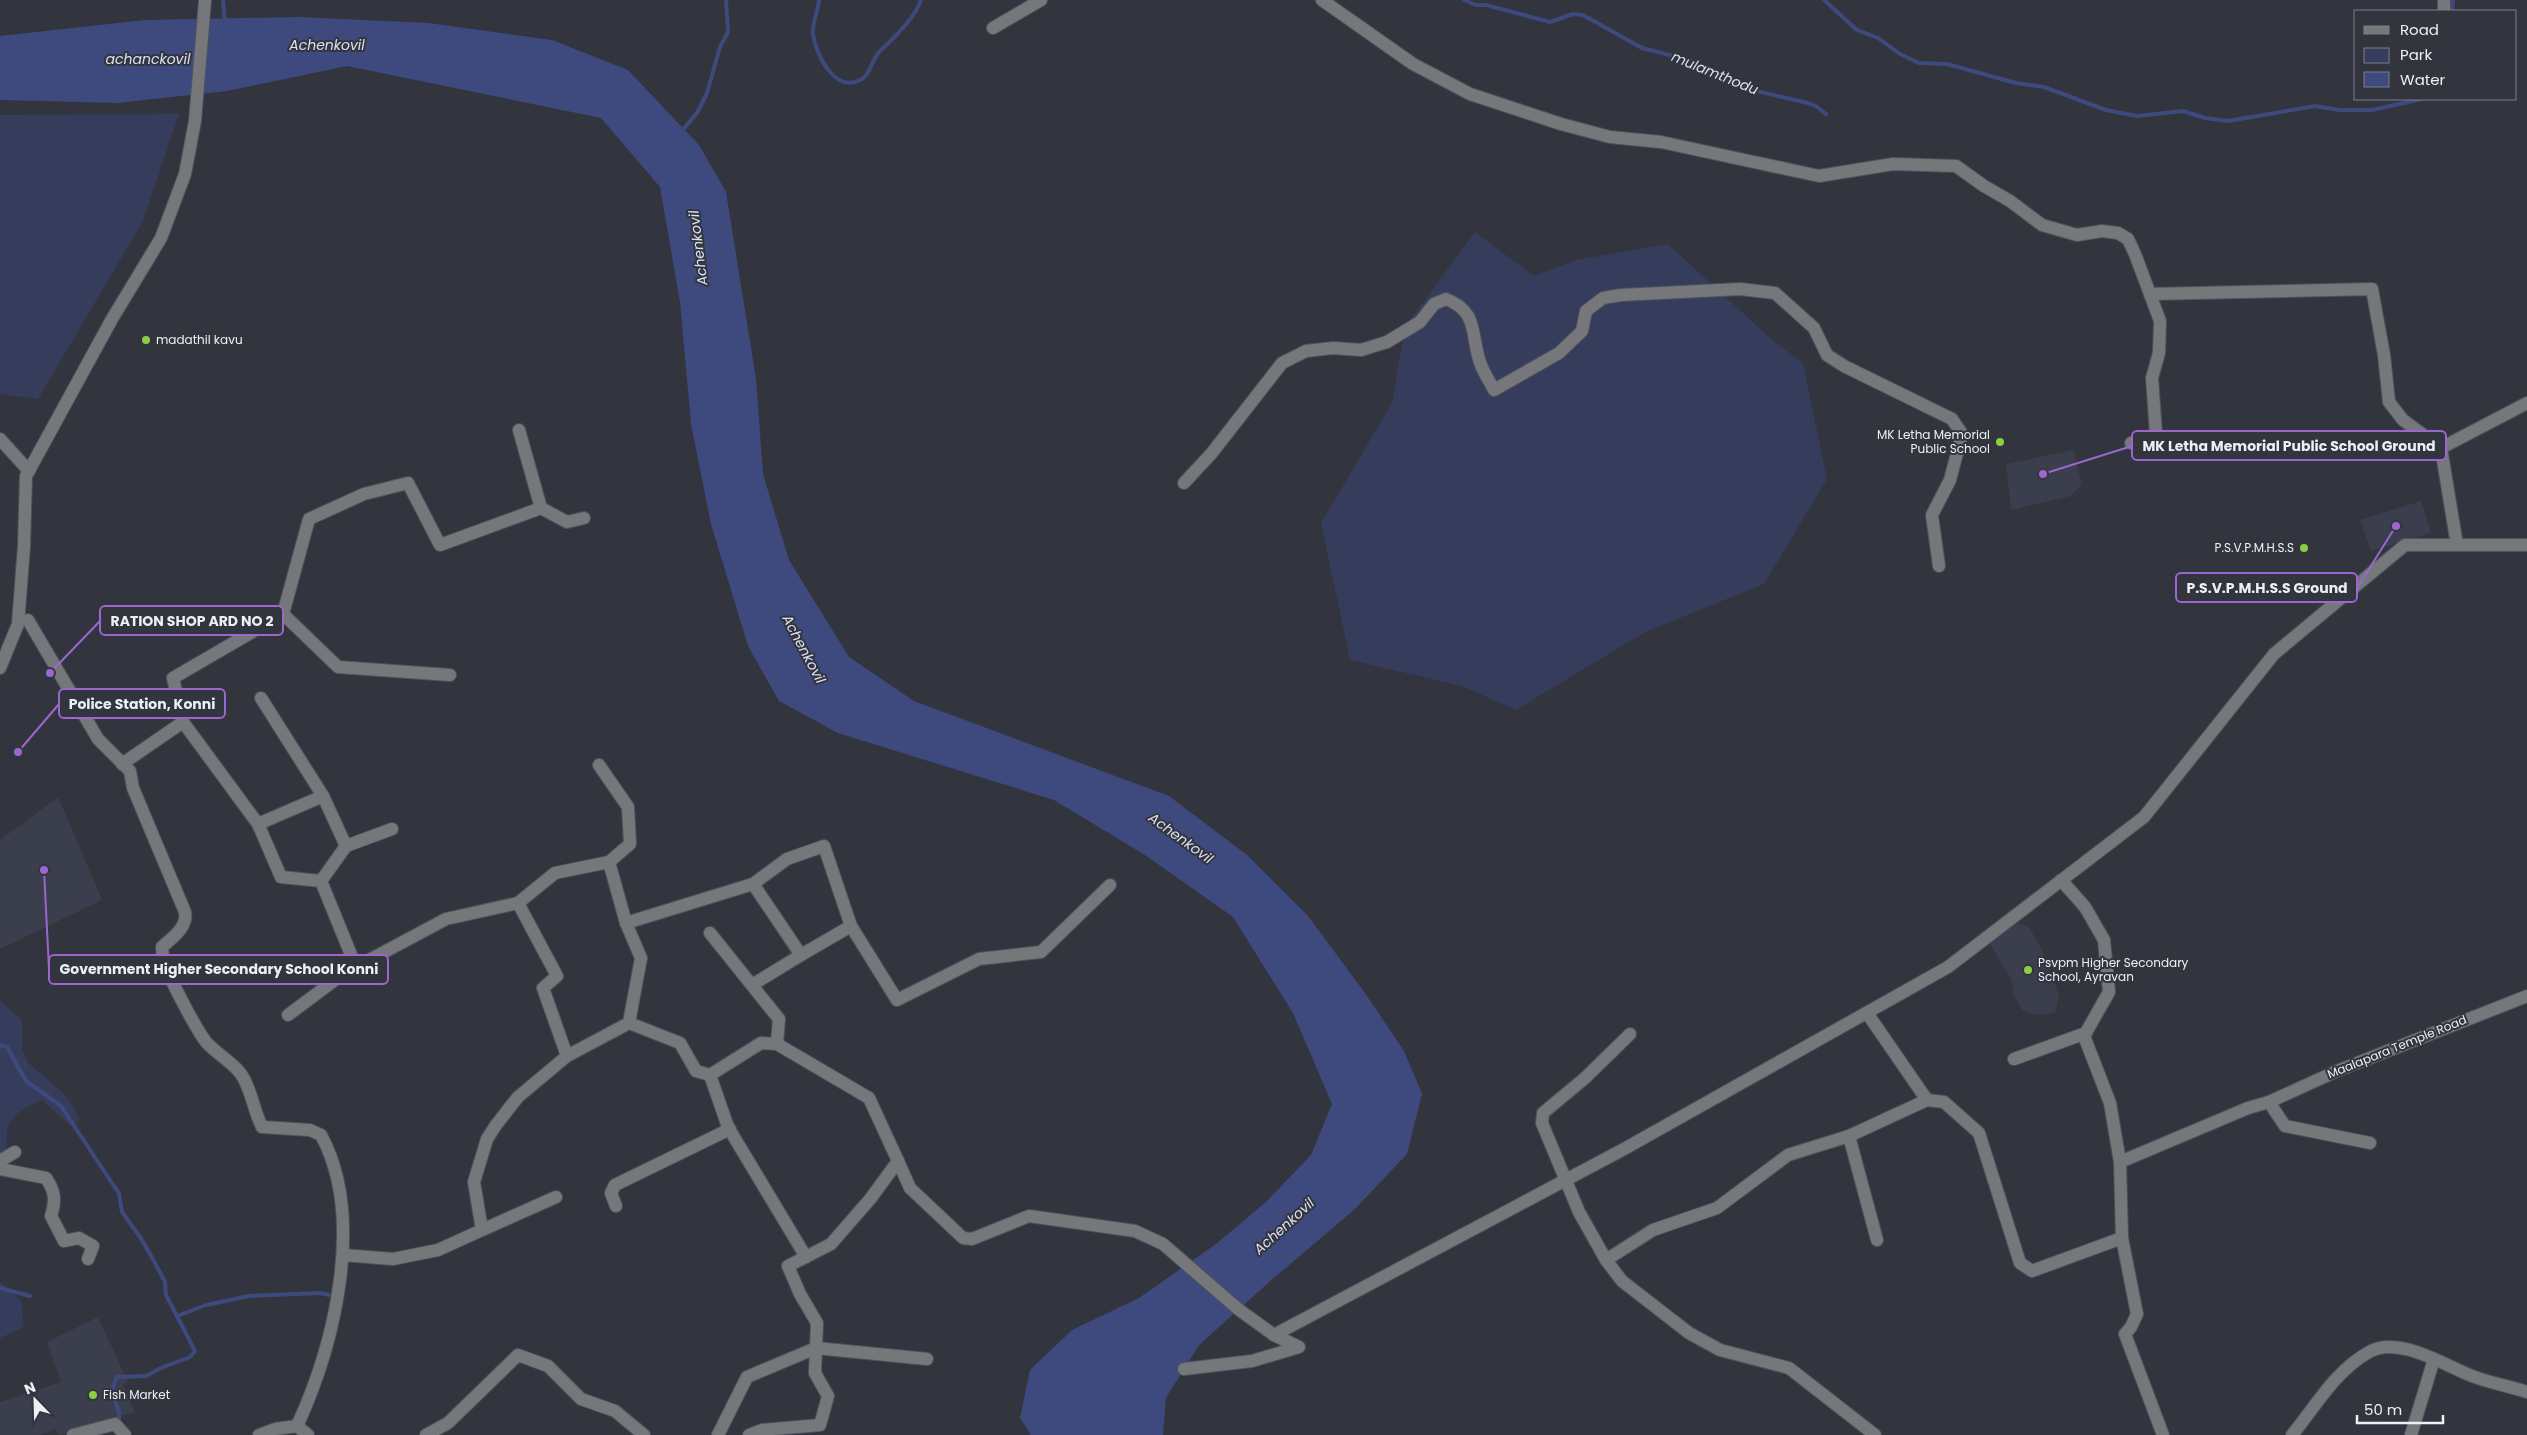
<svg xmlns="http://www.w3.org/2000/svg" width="2527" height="1435" viewBox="0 0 2527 1435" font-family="Poppins,sans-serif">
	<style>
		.built { fill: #3a3e4d }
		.green { fill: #363d5c }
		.water { fill: #3e497e }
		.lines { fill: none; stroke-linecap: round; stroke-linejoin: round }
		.stream { stroke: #3e497e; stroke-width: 4 }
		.minor-casing { stroke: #50535b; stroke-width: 14 }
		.minor { stroke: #75777b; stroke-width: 12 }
		.poi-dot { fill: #8bce46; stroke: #32353e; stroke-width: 2 }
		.labels { text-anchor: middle; stroke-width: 4; stroke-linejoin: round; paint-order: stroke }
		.poi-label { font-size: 12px; fill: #edeff5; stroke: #32353e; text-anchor: start }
		.street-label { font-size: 12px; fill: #edeff5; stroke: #32353e }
		.water-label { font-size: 14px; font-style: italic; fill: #dce1f2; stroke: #32353e }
		.leader { fill: none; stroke: #9d66cf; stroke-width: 2 }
		.callout-dot { fill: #9d66cf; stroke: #32353e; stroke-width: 2 }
		.callout { fill: #32353e; stroke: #9d66cf; stroke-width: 2 }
		.callout-label { font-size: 14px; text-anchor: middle; font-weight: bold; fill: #edeff5 }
	</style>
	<rect width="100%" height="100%" fill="#32353e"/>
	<!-- built -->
	<g class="built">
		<polygon points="2073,450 2082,484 2071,496 2011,510 2006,464"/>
		<polygon points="2421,501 2431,533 2371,551 2360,520"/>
		<polygon points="58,797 102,900 0,949 0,840"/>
		<polygon points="2016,922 2029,927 2040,946 2059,995 2055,1013 2033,1015 2022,1010 2014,995 2011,979 1988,940"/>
		<polygon points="98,1317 128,1382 123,1385 135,1412 59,1435 55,1429 40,1435 0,1435 0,1402 61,1382 47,1342"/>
	</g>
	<!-- green -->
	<g class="green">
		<polygon points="179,114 143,221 38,399 0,394 0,115"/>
		<polygon points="1475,232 1534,276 1576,260 1668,244 1771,339 1803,363 1827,479 1764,584 1645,632 1516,710 1462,686 1350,660 1321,523 1392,403 1405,327"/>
		<path d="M 0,1001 L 22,1020 L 22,1049 L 28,1063 L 61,1091 L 70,1101 L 80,1120 L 71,1126 L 42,1100 C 30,1105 13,1113 8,1127 C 6,1134 7,1144 7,1151 L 0,1154 Z"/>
		<polygon points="0,1282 21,1300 24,1327 0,1338"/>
	</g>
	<!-- water -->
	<polygon class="water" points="299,17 428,23 552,40 628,70 699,145 726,192 756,379 763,474 789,560 849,657 914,701 1169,796 1247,855 1308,916 1365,993 1404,1051 1422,1094 1407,1154 1355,1209 1268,1283 1199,1345 1166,1398 1163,1435 1031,1435 1020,1418 1030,1370 1072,1330 1139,1298 1216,1244 1266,1202 1311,1155 1332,1104 1293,1013 1233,917 1145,855 1054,800 838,733 779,701 748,646 711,524 691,424 680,302 660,187 601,118 347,66 227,91 117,103 0,100 0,36 145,20"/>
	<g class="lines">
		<!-- stream -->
		<g class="stream">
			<polyline points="223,0 225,23"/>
			<path d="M 819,0 C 818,11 812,23 813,34 C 816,54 834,93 860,80 C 871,75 871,59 881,50 C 893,39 916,16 921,0"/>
			<polyline points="1464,0 1476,5 1486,5 1550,22 1573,14 1583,15 1642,48 1693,61 1748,89 1808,103 1816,106 1826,114"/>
			<polyline points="1824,0 1857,30 1878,38 1900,54 1919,63 1947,64 2016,83 2044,87 2106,110 2137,116 2183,111 2205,118 2228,121 2315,106 2339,110 2372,110 2422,99"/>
			<polyline points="2452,11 2453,0"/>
			<polyline points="681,132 697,113 707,93 720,47 728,32 726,0"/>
			<path d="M 0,1045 L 7,1047 L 26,1081 L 61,1106 L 114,1186 L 119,1193 L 122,1212 L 140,1237 L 154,1261 L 165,1282 L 166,1295 L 195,1351 L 190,1357 L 161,1368 L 146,1376 L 117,1377 C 105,1397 124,1407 118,1423"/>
			<polyline points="0,1288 30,1296"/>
			<polyline points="177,1316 206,1305 249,1296 320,1293 334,1296"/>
		</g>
		<defs>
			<g id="minor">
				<polyline points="1322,0 1413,64 1470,94 1561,124 1610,137 1661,142 1819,176 1893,164 1956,166 1984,186 2010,201 2042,225 2077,235 2102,231 2118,233 2128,239 2135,254 2160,321 2159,353 2152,378 2157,448 2131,443"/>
				<polyline points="2444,11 2444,0"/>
				<polyline points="993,28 1041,0"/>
				<polyline points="2150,294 2372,289 2384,355 2389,402 2403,420 2441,448"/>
				<polyline points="519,430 541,508"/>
				<polyline points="0,439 29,471"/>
				<path d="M 1184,483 L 1211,454 L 1282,363 L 1306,351 L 1333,348 L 1361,350 L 1387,342 L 1420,322 L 1434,304 L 1446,299 C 1480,312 1470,337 1481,365 C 1484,373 1490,382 1494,390 L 1559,353 L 1582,331 L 1586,311 L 1603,298 L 1621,295 L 1740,289 L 1775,293 L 1814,328 L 1827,355 L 1844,366 L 1952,419 L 1962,434 L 1950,480 L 1932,515 L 1939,566"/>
				<polyline points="2457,545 2441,448 2527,403"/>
				<polyline points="283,614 309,519 364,494 408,483 440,545 541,508 567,522 584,518"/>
				<path d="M 28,620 L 98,739 L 130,771 L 133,788 L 185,912 C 188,927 173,937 162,947 C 163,951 162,957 164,962 C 168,976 198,1033 207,1043 C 217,1054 231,1061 241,1074 C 252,1090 253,1109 262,1127 L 310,1130 L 321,1135 C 366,1218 334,1346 297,1426"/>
				<polyline points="0,668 18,624 24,546 26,476 112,319 161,238 185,174 195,121 205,1"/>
				<polyline points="183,722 173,678 283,614 338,667 450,675"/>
				<polyline points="122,764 183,722 258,824 281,877 321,881 356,967"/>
				<polyline points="599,765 628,807 630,844 609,862 626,923"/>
				<polyline points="258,824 323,796 261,698"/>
				<polyline points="346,846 392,829"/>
				<polyline points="2061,880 2085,907 2104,940 2109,992 2084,1036 2110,1103 2120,1162 2122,1238"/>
				<polyline points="321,881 346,846 323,796"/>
				<polyline points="753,884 787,859 824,846 851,926 801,955"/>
				<polyline points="518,903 557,976 543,988 567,1056"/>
				<polyline points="851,926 897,1000 979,959 1041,952 1110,885"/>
				<polyline points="710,933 779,1019 777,1044"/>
				<polyline points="1867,1013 1927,1100"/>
				<polyline points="288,1015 343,974 446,919 518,903 555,873 609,862"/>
				<polyline points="629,1023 641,958 626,923 753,884 801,955 752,985"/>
				<polyline points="1630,1034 1585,1078 1543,1113 1542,1123 1579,1212 1606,1260 1622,1281 1689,1333 1720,1350 1789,1368 1875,1435"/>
				<polyline points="2014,1059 2086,1033"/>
				<polyline points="710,1075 761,1043 777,1044 869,1098 898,1161"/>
				<polyline points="2269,1102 2337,1071 2527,996"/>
				<polyline points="1849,1136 1927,1100 1944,1102 1979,1133 2020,1263 2032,1271 2122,1238 2137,1314 2131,1327 2125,1334 2163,1435"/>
				<polyline points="0,1161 15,1152"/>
				<polyline points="2120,1162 2248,1108 2269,1102 2285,1126 2370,1143"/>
				<path d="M 0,1169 L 46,1178 C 55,1191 56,1200 51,1216 L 64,1241 L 79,1238 L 93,1246 L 88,1259"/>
				<polyline points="616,1206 611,1193 615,1185 730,1129"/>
				<polyline points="482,1230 556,1197"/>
				<polyline points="343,1255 393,1259 438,1250 482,1230 474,1182 487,1139 496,1125 518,1097 567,1056 629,1023 680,1043 696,1071 710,1075 728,1127 806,1257"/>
				<polyline points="1606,1260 1653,1230 1717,1208 1788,1155 1849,1136 1877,1240"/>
				<polyline points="1274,1335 1624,1149 1948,967 2144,817 2274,654 2405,545 2527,545"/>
				<polyline points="73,1435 115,1424 125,1435"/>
				<polyline points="259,1435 275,1429 297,1426 308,1435"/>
				<polyline points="426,1435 448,1423 518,1355 548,1366 581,1399 615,1411 644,1435"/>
				<polyline points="718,1435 747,1377 816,1348 927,1359"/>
				<polyline points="749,1435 762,1430 820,1425 828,1396 815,1373 817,1323 800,1294 788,1266 831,1244 871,1198 898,1161 910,1188 963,1238 972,1239 1029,1216 1135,1231 1163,1244 1238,1309 1274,1335 1299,1347 1252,1361 1184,1369"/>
				<path d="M 2292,1435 C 2316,1406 2335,1371 2369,1352 C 2398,1335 2444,1365 2472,1376 C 2490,1383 2509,1386 2527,1392"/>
				<polyline points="2411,1435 2434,1359"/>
			</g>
		</defs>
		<!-- minor casing -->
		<use href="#minor" class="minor-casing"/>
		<!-- minor -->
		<use href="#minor" class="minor"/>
	</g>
	<!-- markers -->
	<g class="poi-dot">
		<circle cx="146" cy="340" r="5"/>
		<circle cx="2000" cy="442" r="5"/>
		<circle cx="2304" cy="548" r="5"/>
		<circle cx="2028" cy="970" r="5"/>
		<circle cx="93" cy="1395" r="5"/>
	</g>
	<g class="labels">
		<!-- poi labels -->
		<g class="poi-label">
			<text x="156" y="344">madathil kavu</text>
			<text x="1990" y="439" text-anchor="end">MK Letha Memorial<tspan x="1990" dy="14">Public School</tspan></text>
			<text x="2294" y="552" text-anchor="end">P.S.V.P.M.H.S.S</text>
			<text x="2038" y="967">Psvpm Higher Secondary<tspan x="2038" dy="14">School, Ayravan</tspan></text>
			<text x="103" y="1399">Fish Market</text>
		</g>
		<!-- street labels -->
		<g class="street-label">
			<text transform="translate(2397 1047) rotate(-22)" y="4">Maalapara Temple Road</text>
		</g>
		<!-- water labels -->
		<g class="water-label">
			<text x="327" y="50">Achenkovil</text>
			<text x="148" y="64">achanckovil</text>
			<text transform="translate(1715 73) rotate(22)" y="5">mulamthodu</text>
			<text transform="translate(698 248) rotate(-97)" y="5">Achenkovil</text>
			<text transform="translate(804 649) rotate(62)" y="5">Achenkovil</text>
			<text transform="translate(1181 838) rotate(36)" y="5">Achenkovil</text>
			<text transform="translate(1284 1226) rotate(-42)" y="5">Achenkovil</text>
		</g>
	</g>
	<!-- callouts -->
	<path class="leader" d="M2043 474L2132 446M2396 526L2357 588M50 673L100 621M18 752L59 704M44 870L49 969"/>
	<g class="callout-dot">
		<circle cx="2043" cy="474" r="5"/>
		<circle cx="2396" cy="526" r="5"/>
		<circle cx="50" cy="673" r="5"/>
		<circle cx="18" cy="752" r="5"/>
		<circle cx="44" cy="870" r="5"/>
	</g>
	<g class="callout">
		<rect x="2132" y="431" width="314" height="29" rx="5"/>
		<rect x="2176" y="573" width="181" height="29" rx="5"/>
		<rect x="100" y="606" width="183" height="29" rx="5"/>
		<rect x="59" y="689" width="166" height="29" rx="5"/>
		<rect x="49" y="955" width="339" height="29" rx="5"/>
	</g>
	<g class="callout-label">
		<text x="2289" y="451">MK Letha Memorial Public School Ground</text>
		<text x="2267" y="593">P.S.V.P.M.H.S.S Ground</text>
		<text x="192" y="626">RATION SHOP ARD NO 2</text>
		<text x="142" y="709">Police Station, Konni</text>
		<text x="219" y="974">Government Higher Secondary School Konni</text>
	</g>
	<!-- legend -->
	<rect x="2354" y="10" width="162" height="90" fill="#32353e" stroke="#7d7f87"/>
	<rect x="2364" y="26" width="25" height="8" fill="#75777b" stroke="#7d7f87"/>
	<text x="2400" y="35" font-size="15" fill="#edeff5">Road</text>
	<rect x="2364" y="48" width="25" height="15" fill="#363d5c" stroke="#7d7f87"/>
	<text x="2400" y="60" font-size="15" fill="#edeff5">Park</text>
	<rect x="2364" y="72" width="25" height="15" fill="#3e497e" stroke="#7d7f87"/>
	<text x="2400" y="85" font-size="15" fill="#edeff5">Water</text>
	<!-- north arrow -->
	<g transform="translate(35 1400) rotate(337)" stroke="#32353e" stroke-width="4" paint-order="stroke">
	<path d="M0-4L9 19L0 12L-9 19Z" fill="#edeff5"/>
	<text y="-8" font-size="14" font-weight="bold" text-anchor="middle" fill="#edeff5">N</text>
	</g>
	<!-- scale -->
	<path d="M2357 1415v8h86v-8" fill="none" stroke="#edeff5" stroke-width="2.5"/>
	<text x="2364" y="1415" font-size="15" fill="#edeff5" stroke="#32353e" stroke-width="4" paint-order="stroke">50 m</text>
</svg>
